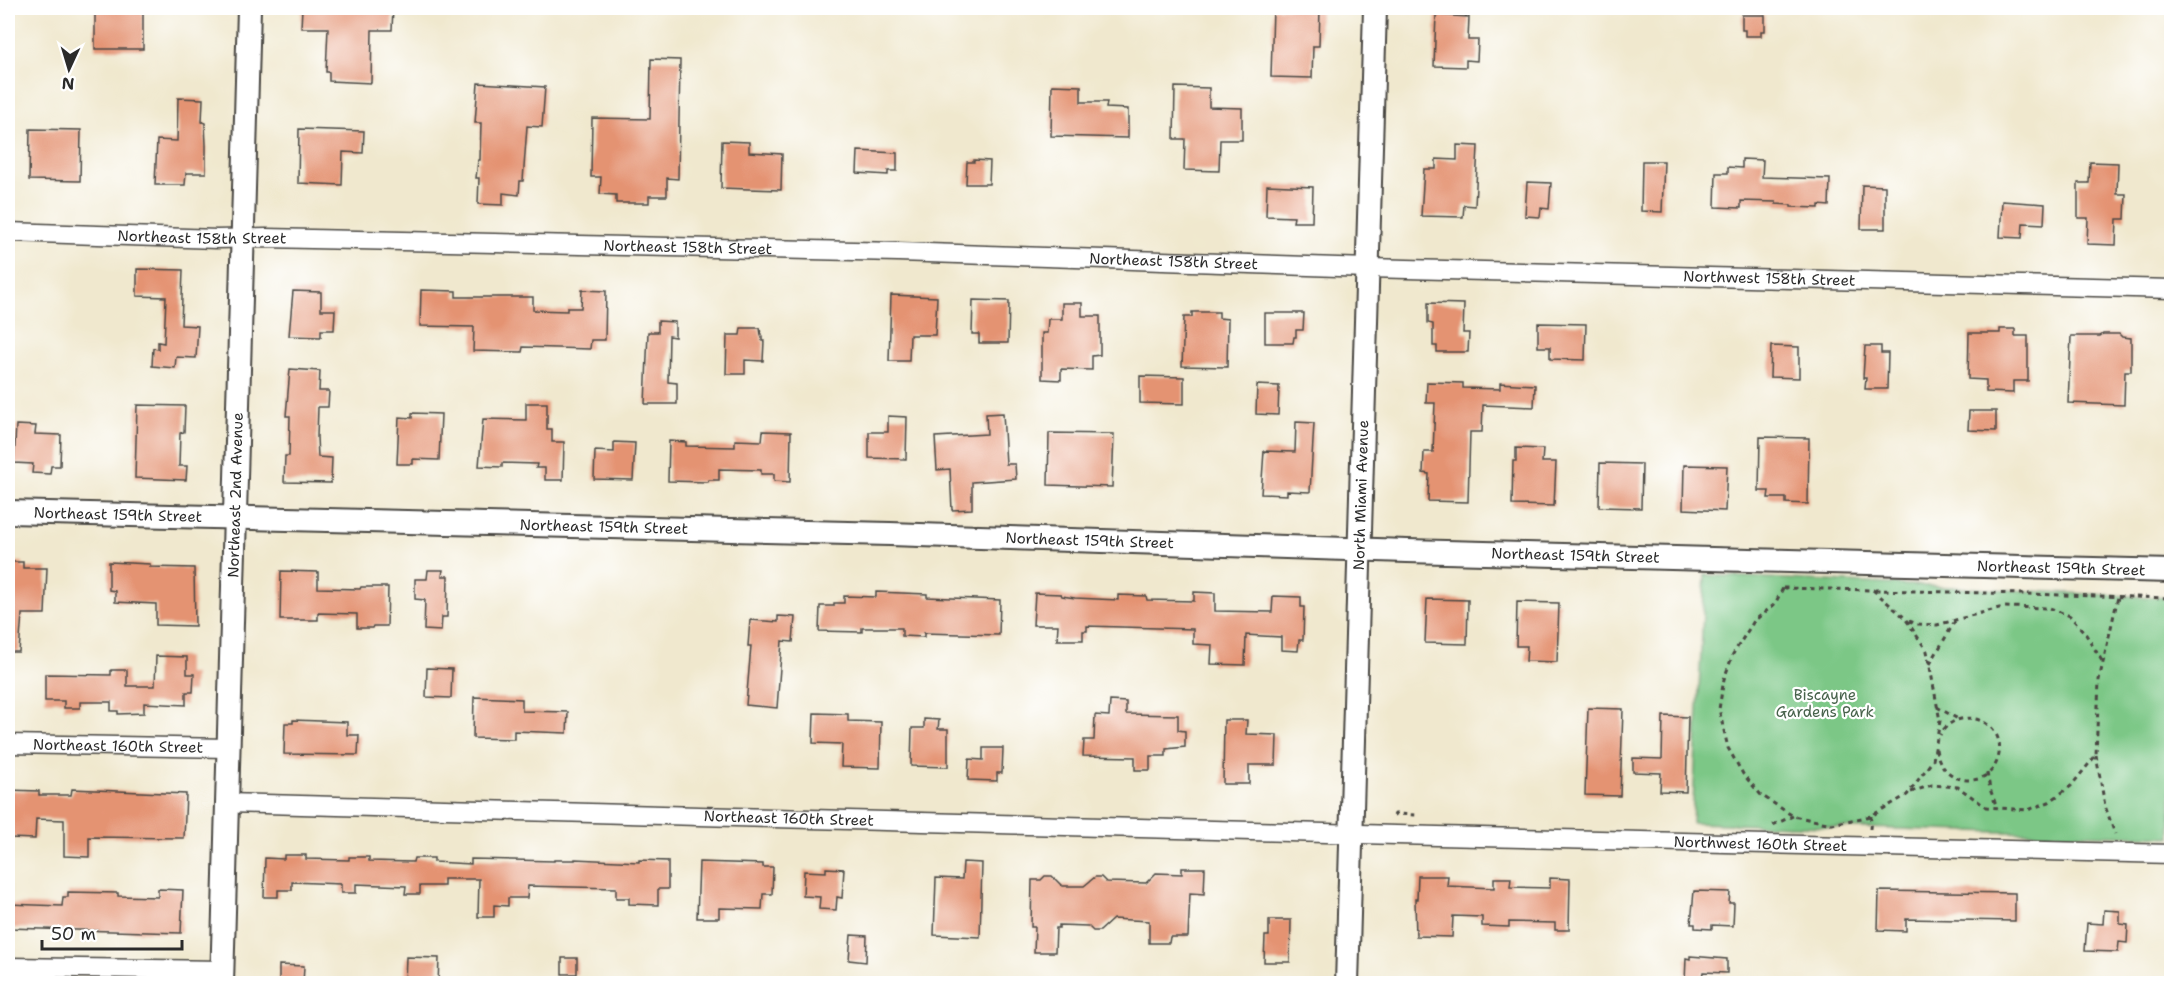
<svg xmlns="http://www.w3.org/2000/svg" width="2179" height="991" viewBox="0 0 2179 991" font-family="'Shantell Sans',sans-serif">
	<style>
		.green { fill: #7cc786; stroke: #547958; stroke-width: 1.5 }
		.building { fill: #e49372 }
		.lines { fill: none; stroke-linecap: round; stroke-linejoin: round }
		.service-casing { stroke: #494743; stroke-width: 12 }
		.minor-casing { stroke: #494743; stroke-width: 21 }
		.tertiary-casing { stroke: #494743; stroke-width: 26 }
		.path { stroke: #494743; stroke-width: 3; stroke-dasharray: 4.5 4.5; stroke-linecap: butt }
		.service { stroke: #fff; stroke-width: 9 }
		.minor { stroke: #fff; stroke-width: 18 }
		.tertiary { stroke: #fff; stroke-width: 22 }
		.labels { text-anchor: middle; stroke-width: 4.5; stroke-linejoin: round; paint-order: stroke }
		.street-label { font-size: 15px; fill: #2b2b2b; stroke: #fff }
		.park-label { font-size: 15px; fill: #47624b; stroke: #fff }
	</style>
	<rect width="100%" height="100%" fill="#fff"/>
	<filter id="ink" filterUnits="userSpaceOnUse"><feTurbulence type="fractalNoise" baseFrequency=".0167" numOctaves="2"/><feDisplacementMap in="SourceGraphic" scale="12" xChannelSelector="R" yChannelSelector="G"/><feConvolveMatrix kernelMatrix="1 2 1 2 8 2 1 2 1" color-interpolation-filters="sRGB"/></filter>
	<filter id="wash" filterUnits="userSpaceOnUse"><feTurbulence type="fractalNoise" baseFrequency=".008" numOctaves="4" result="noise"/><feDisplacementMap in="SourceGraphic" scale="24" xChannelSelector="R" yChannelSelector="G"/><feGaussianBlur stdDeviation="1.35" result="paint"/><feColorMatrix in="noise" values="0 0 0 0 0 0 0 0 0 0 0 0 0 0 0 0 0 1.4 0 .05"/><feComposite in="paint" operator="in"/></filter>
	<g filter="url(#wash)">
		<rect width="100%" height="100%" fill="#f0e8ce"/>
		<!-- green -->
		<polygon class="green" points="1705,575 2171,598 2171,837 1692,823"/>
		<g id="blocks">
			<!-- building -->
			<g class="building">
				<rect x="95" y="8" width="48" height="41"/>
				<polygon points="302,8 393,8 392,30 372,30 371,83 329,81 329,72 326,72 328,28 301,28"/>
				<polygon points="1273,8 1320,8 1319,46 1313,46 1312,78 1271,77"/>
				<polygon points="1436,15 1469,17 1468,40 1478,40 1477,61 1466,60 1466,67 1434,66"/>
				<polygon points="1742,15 1765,15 1765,31 1761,31 1761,36 1745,36 1745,30 1742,30"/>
				<polygon points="651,59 680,60 678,179 667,178 667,196 649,196 649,203 616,203 616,195 600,194 601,177 591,177 592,118 650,119"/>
				<polygon points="478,83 545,87 542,127 527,126 523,181 520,181 519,195 503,193 503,205 478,204 479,178 476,178 478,160 480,160 481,123 475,123"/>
				<polygon points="1052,85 1081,86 1081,102 1107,102 1106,108 1128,109 1128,138 1051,136"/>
				<polygon points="1175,87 1209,88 1209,107 1242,108 1242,140 1220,140 1219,171 1184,170 1185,139 1174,139"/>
				<polygon points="178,98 203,99 202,122 205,123 206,145 206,173 186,173 185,185 155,185 157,140 177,141"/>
				<polygon points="30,129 81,130 80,181 29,180"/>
				<polygon points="299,129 364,131 363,153 343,152 342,185 298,183"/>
				<polygon points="722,141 749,142 749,152 782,154 781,190 721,188"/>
				<polygon points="1457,145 1478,146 1475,206 1464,205 1463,217 1421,216 1424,169 1436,169 1436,159 1457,160"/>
				<polygon points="858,151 897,153 897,171 888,171 888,175 857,173"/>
				<polygon points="1742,159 1763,160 1762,177 1830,179 1829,206 1819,205 1819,208 1791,207 1791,205 1776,204 1776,202 1741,201 1741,208 1715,207 1716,173 1728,173 1728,167 1742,168"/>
				<polygon points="974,160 990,161 989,184 966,184 967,162 974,162"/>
				<polygon points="1642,161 1664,161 1662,212 1641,211"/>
				<polygon points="2090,162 2118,163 2117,194 2126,194 2125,219 2117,219 2116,245 2087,244 2088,218 2078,218 2078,183 2089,183"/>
				<polygon points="1527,182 1551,183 1549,209 1541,208 1540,217 1525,216"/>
				<polygon points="1267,185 1313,187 1312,222 1293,222 1294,217 1266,216"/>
				<polygon points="1862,185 1885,186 1885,229 1861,229"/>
				<polygon points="2002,201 2045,204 2044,224 2023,223 2022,238 2000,237"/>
				<polygon points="137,269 183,270 181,325 198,326 196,358 176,357 175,368 152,366 153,348 158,349 158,342 164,343 166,297 137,296"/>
				<polygon points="421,290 456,291 456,297 533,297 533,310 567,311 567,308 581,308 582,290 606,291 605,340 591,340 590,349 523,347 522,352 473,351 474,327 420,326"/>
				<polygon points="293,291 321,292 321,310 335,310 334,330 321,330 321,337 289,336"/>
				<polygon points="891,295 937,297 935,335 910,335 909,361 889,361"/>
				<polygon points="973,300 1009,301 1008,343 979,343 979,334 972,334"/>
				<polygon points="1062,303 1082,303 1082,316 1100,316 1100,355 1092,356 1092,370 1061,369 1061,380 1042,379 1042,333 1047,333 1048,319 1062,319"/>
				<polygon points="1428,303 1464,304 1463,333 1469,333 1468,352 1437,352 1437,346 1433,346 1433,324 1428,323"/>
				<polygon points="1192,312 1219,312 1219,318 1228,319 1227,367 1182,366 1184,317 1192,317"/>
				<polygon points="1265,313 1304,313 1303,330 1296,330 1296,337 1294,337 1293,343 1265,343"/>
				<polygon points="658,321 675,322 675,337 669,336 668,382 677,383 677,404 645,404 648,332 658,332"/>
				<polygon points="1538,323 1586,324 1585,360 1550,359 1550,347 1538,347"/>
				<polygon points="741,328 760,328 761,335 762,336 762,341 764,341 763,361 745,360 745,374 726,374 727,335 740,335"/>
				<polygon points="2000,329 2015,329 2015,336 2028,336 2028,381 2013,381 2013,393 1986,392 1986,380 1968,379 1969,333 2000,333"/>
				<polygon points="2103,334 2119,334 2122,337 2131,338 2131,371 2125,371 2124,405 2068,403 2071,336 2100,336"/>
				<polygon points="1771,346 1799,347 1799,378 1770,377"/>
				<polygon points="1865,346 1881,346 1881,353 1888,353 1887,389 1865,389 1866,378 1863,378"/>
				<polygon points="290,369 320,371 319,391 329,391 328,407 318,407 317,437 318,457 332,458 331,483 284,482 285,456 289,456 290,416 286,416"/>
				<polygon points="1140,376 1184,377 1184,404 1140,403"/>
				<polygon points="1427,382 1463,383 1463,388 1500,389 1500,383 1535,385 1534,407 1483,405 1482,432 1470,432 1468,502 1428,501 1429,474 1423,473 1424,452 1433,452 1435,403 1426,403"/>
				<polygon points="1257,385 1279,386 1278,415 1256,414"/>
				<polygon points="526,403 547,403 547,429 552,429 552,442 564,442 563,480 545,480 545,468 536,468 537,464 502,463 502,467 479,466 483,419 526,420"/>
				<polygon points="137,405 185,406 184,432 180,433 179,466 187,466 186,480 135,478"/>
				<polygon points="1969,411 1996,411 1996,431 1968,430"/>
				<polygon points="412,413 441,414 439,460 413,459 413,464 397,464 399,417 412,418"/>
				<polygon points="1003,413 1006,464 1015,464 1016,479 972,482 972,509 952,510 950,469 937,470 935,437 987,434 986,414"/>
				<polygon points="888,416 907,417 906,459 869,458 869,432 888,432"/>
				<polygon points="1296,422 1314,423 1310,492 1287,491 1287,495 1261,494 1264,451 1295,452"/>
				<polygon points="16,425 36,426 35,434 61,435 60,466 51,466 50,474 32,473 33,464 14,463"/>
				<polygon points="763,431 791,432 790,482 774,481 774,474 761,474 761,470 719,469 719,480 709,480 708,482 668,481 669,441 686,442 686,446 735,447 735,440 762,441"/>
				<polygon points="1049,433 1114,434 1112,487 1048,485"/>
				<polygon points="1760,437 1809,438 1808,504 1786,503 1786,498 1768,498 1769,491 1759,491"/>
				<polygon points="614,442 635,443 633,480 594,479 595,451 614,452"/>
				<polygon points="1516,448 1543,449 1542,462 1556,462 1554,506 1512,505 1513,461 1516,461"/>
				<polygon points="1600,463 1642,464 1641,508 1599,507"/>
				<polygon points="1684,465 1727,466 1725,511 1683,509"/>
				<polygon points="8,562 23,562 23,568 47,568 45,614 22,614 19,652 8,652"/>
				<polygon points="109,562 150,564 150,567 194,568 195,626 156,625 156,604 115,602 115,591 109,590"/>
				<polygon points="428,570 443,570 442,576 448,576 447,617 442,617 441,631 424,630 425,600 415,599 415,579 427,579"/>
				<polygon points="281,571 318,572 318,588 360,589 361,587 388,587 387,626 373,626 372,628 357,628 357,614 318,613 318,620 280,620"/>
				<polygon points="876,592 927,594 927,597 1000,600 999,635 924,633 924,637 902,636 902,628 862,628 862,632 819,631 820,606 834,606 834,603 844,603 844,596 876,597"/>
				<polygon points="1194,592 1215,593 1215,611 1272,612 1273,596 1301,597 1301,607 1304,607 1303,640 1299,640 1298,651 1281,650 1281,637 1246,635 1245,665 1211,664 1212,645 1193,644 1193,629 1087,626 1087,631 1083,631 1083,640 1057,640 1058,625 1033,625 1035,593 1061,594 1062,596 1075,598 1118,600 1118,595 1146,596 1147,600 1194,601"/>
				<polygon points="1427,599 1468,600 1467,644 1425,643"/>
				<polygon points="1517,602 1559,603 1557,662 1526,661 1527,646 1516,646"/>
				<polygon points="778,616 795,617 793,642 782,641 777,708 746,705 751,646 748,646 750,620 778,622"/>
				<polygon points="156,656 187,657 187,674 194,674 193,692 186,692 186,705 144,703 144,713 118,714 118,711 111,711 111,702 80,702 80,708 64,708 64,701 45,701 45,674 111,675 111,670 127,670 127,686 155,686"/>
				<polygon points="427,668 452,669 451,698 426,697"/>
				<polygon points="474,697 522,699 522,711 568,712 567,733 514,731 514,739 473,738"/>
				<polygon points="1110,701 1126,702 1126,714 1178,715 1178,730 1185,731 1185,747 1166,749 1166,756 1150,756 1150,770 1135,770 1135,757 1083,756 1084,740 1094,740 1095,715 1109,716"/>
				<polygon points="1588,708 1623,709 1620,796 1585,795"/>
				<polygon points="814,713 848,714 848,721 881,722 880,768 841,767 842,744 813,743"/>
				<polygon points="1663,716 1688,717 1686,792 1660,791 1661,773 1633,772 1633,758 1662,759"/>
				<polygon points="924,719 939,720 938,729 948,729 948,767 911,766 912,728 924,728"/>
				<polygon points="293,720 347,722 347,735 359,735 358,755 284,754 285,723 293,723"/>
				<polygon points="1224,720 1247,720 1246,734 1277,735 1276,765 1249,765 1249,784 1223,784"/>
				<polygon points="983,748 1003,748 1002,773 997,773 997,781 968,780 969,759 983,760"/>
				<polygon points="72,789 186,794 184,838 89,837 89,857 64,856 64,820 36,819 35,839 10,838 11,816 8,816 8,790 39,791 39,795 71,795"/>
				<polygon points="284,855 306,855 306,859 349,860 349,857 369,857 369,861 413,862 414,858 434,858 434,862 471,864 471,859 554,861 554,860 575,860 575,859 639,862 639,860 668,861 668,889 658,889 658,905 629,904 629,898 616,898 616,888 528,886 527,898 508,898 508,906 494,905 494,917 478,917 479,879 444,879 444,886 420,886 420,894 405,894 406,886 356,884 356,893 341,893 341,884 292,882 292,890 278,890 278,897 264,897 265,858 284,859"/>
				<polygon points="699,862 763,864 763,867 773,867 772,894 763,894 762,909 719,908 719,918 697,918"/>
				<polygon points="963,862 982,863 980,937 934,935 936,878 962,879"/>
				<polygon points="826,868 844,869 842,898 837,897 836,910 819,909 820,897 803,896 804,871 826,872"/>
				<polygon points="1182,868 1205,868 1204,894 1190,893 1188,937 1170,937 1169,943 1149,943 1149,921 1113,919 1100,931 1093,931 1088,926 1059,925 1059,928 1056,928 1055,952 1034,952 1035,927 1031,927 1032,880 1041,880 1045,876 1052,876 1062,886 1084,886 1095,877 1101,877 1106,882 1146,883 1156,873 1182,874"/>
				<polygon points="1418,876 1448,876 1447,886 1494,888 1494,878 1511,878 1510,887 1550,888 1550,878 1570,879 1569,930 1555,930 1555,923 1509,922 1509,927 1482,926 1482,917 1453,916 1452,937 1416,936 1415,899 1417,899"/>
				<polygon points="158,889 183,890 181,933 8,928 8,904 62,906 63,897 68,897 68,892 118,893 118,896 158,897"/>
				<polygon points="1694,891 1730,892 1729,903 1734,903 1733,926 1712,925 1712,929 1695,928 1695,924 1691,924"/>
				<polygon points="1879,891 2015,893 2015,921 1906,919 1906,931 1878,930"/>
				<polygon points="2104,910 2120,911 2120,924 2128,925 2127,943 2119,942 2118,952 2085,951 2087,923 2103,924"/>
				<polygon points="1269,920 1291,920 1290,962 1264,962 1265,936 1269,936"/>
				<polygon points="851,935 867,936 866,962 849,960"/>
				<polygon points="1690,956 1727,959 1727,973 1703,972 1701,982 1685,982 1686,958 1690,959"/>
				<polygon points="406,957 439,958 438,984 405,983"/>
				<rect x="562" y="958" width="15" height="16"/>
				<polygon points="279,965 304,966 303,984 279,984"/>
			</g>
		</g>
	</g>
	<g filter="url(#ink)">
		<use href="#blocks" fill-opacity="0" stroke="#494743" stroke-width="1.5"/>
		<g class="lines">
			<defs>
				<polyline id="service" points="2171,984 2172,968"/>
				<g id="minor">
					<path id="s1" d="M 8,232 L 217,239 L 266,238 L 898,252 L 1368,268 L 2172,289"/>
					<path id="s2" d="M 8,744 L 228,748"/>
					<path id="s3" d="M 227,803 L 1396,835 L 2172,854"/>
					<polyline points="8,967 223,970"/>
				</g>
				<g id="tertiary">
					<path id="s4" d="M 8,512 L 890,534 L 1407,551 L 2172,571"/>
					<path id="s5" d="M 222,984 L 249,8"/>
					<path id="s6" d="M 1347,984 L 1375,8"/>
				</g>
			</defs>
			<!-- service casing -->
			<use href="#service" class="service-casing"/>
			<!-- minor casing -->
			<use href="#minor" class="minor-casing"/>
			<!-- tertiary casing -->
			<use href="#tertiary" class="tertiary-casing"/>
			<!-- path -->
			<g class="path">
				<polygon points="1783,588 1873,590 1905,618 1927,651 1940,721 1933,760 1907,795 1871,816 1832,824 1793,816 1761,795 1743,774 1728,748 1719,709 1724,679 1733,654 1754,621 1775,604"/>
				<polyline points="1875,590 2172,598"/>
				<polyline points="1909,621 1918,624 1937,625 2003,607 2050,608 2070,616 2085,633 2102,661"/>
				<polyline points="1930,664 1955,621"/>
				<polyline points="1937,707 1958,719"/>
				<path d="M 1936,749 C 1941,787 1992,792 1999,754 C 2005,719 1957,704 1940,735"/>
				<polyline points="2096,755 2105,806 2115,834"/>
				<polyline points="1987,773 1990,789 1997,808"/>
				<polyline points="1911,792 1932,785 1958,787 1986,807 2028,810 2049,802 2071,786 2096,755 2099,680 2118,597"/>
				<polyline points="1394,816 1395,814 1416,815"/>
				<polyline points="1773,825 1793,816"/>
				<polyline points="1870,829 1871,816"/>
			</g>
			<!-- service -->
			<use href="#service" class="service"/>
			<!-- minor -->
			<use href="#minor" class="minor"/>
			<!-- tertiary -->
			<use href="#tertiary" class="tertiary"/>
		</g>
	</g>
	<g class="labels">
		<!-- street labels -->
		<g class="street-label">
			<text dy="5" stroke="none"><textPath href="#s1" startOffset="194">Northeast 158th Street</textPath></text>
			<text dy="5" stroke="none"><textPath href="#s1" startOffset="680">Northeast 158th Street</textPath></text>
			<text dy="5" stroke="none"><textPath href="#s1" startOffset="1166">Northeast 158th Street</textPath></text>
			<text dy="5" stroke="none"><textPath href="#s1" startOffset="1762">Northwest 158th Street</textPath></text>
			<text dy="5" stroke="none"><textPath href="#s5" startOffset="489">Northeast 2nd Avenue</textPath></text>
			<text dy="5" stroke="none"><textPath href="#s6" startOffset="489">North Miami Avenue</textPath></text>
			<text dy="5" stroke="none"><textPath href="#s4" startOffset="110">Northeast 159th Street</textPath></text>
			<text dy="5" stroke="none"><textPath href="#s4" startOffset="596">Northeast 159th Street</textPath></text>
			<text dy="5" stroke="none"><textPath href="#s4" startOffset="1082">Northeast 159th Street</textPath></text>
			<text dy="5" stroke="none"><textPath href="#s4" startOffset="1568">Northeast 159th Street</textPath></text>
			<text dy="5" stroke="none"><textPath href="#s4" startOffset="2054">Northeast 159th Street</textPath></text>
			<text dy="5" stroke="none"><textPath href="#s2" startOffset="110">Northeast 160th Street</textPath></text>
			<text dy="5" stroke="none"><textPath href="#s3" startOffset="562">Northeast 160th Street</textPath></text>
			<text dy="5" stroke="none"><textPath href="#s3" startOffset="1534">Northwest 160th Street</textPath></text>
		</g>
		<!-- park labels -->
		<g class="park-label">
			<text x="1825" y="700">Biscayne<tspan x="1825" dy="17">Gardens Park</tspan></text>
		</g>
	</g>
	<!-- margin -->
	<rect width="2179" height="991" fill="none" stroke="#fff" stroke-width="30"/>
	<!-- north arrow -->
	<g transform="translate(69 69) rotate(184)" stroke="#ffffff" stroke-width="4.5" paint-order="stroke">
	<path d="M0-4.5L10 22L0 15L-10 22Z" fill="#2b2b2b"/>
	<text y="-9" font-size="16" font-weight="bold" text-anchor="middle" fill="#2b2b2b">N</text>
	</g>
	<!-- scale -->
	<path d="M42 940v9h140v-9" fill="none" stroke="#2b2b2b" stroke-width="3"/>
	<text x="51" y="940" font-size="18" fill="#2b2b2b" stroke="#ffffff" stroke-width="4.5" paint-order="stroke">50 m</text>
</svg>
